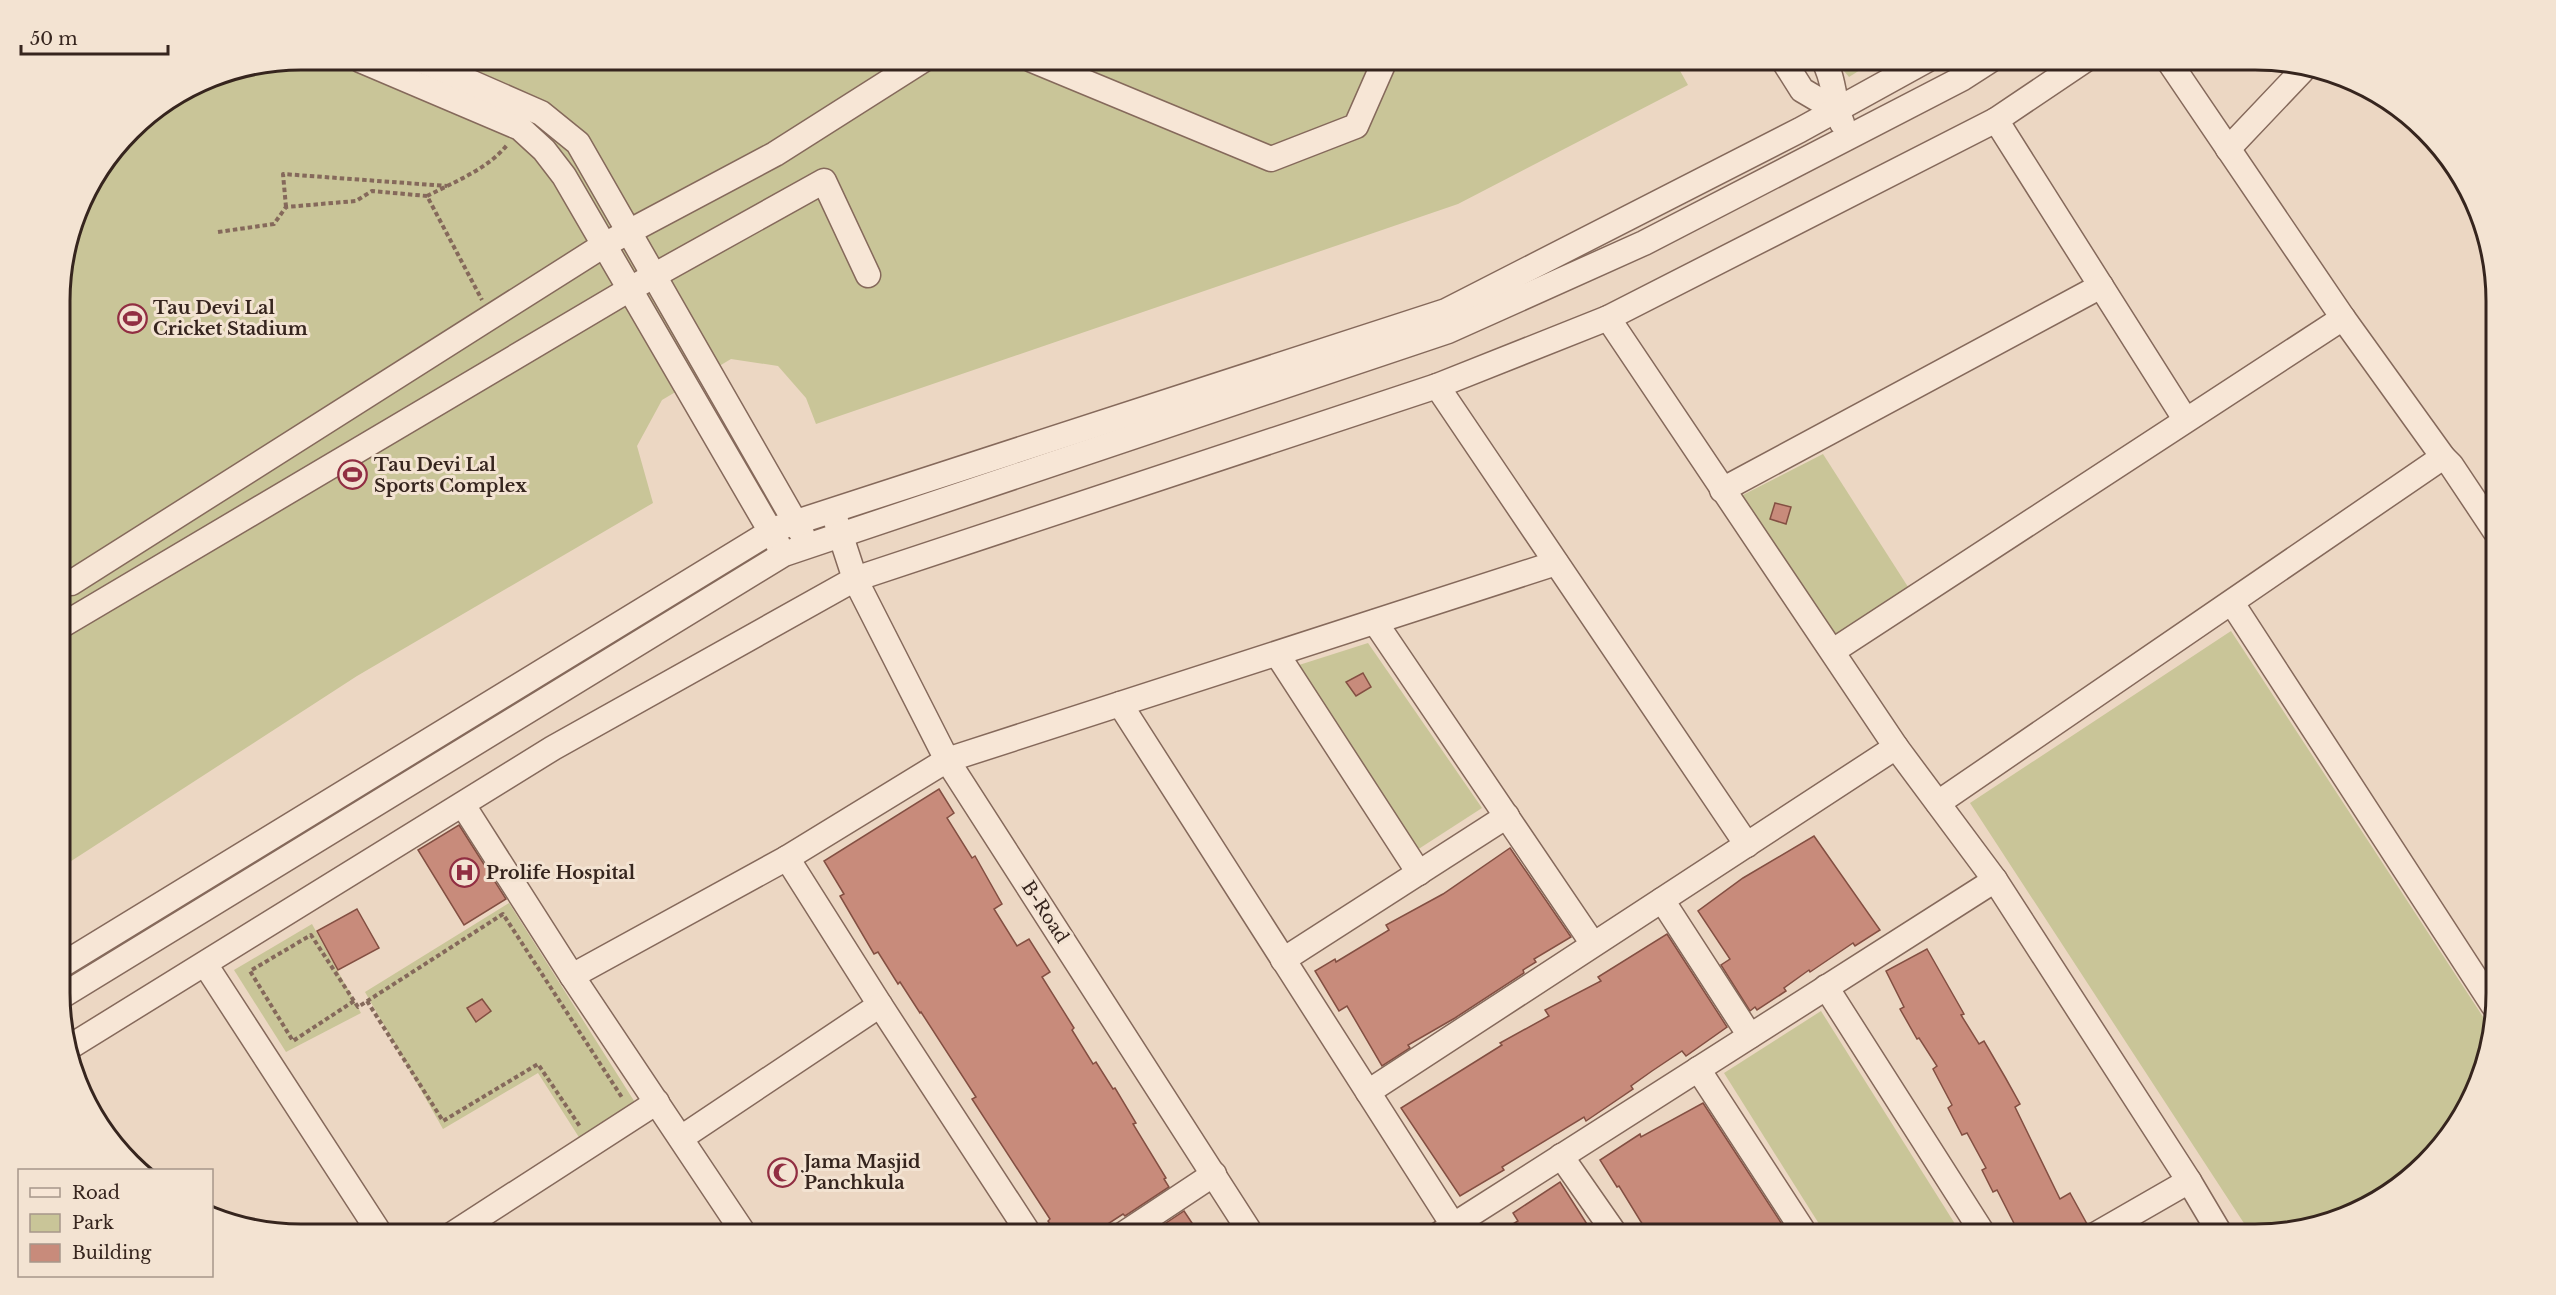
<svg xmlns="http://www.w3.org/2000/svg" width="2556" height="1295" viewBox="0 0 2556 1295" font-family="'Libre Baskerville',serif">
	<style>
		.green { fill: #c9c598 }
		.building { fill: #c88b7b; stroke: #834f42; stroke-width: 1.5 }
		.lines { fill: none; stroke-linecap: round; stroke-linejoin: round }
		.minor-casing { stroke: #85695b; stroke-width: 27 }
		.path { stroke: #85695b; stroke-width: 4; stroke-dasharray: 4.5 3; stroke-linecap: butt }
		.minor { stroke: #f7e6d6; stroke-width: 24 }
		.labels { text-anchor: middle; stroke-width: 6; stroke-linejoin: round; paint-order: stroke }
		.poi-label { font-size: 18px; font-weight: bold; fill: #36251e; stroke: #f3e3d2; text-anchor: start }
		.street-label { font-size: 18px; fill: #36251e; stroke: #f3e3d2 }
		.rim { fill: none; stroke: #36251e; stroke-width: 3 }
	</style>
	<rect width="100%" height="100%" fill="#ecd7c3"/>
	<!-- green -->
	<g class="green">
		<polygon points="301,60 1674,60 1688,85 1458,204 816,424 806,398 778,366 731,359 662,400 637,446 653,503 357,676 62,867 61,285 85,195 142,120 209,78"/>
		<polygon points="1835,60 1876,60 1849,77"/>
		<polygon points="1823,454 1910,590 1833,636 1737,498"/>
		<path d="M 2231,631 L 2489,1026 C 2484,1046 2479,1084 2470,1102 C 2428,1183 2342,1235 2251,1234 L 1970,803 Z"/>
		<polygon points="1368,643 1482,808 1417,850 1299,665"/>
		<polygon points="509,903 636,1104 582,1142 538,1073 443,1129 365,992"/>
		<polygon points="312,924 361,1013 286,1052 234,970"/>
		<polygon points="1821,1011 1962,1235 1826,1235 1724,1073"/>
	</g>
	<!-- building -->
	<g class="building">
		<polygon points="1775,503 1791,507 1786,524 1770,519"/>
		<polygon points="1363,673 1371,687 1356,696 1346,682"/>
		<polygon points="939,789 954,813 947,818 972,858 975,856 1002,904 994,909 1017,946 1029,939 1050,972 1042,977 1074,1028 1072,1030 1093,1064 1096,1062 1113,1089 1115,1088 1136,1123 1133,1124 1166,1178 1164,1179 1169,1187 1125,1216 1123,1214 1091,1235 1057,1235 1048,1221 1050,1219 972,1099 976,1097 921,1012 920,1013 900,982 898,984 878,952 874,954 840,896 844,894 824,861"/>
		<polygon points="459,825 506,899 464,925 418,850"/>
		<polygon points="1814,836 1880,930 1855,946 1853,943 1810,972 1809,970 1784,988 1786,991 1757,1010 1755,1007 1750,1011 1721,965 1730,959 1698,911 1743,878"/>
		<polygon points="1510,848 1571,937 1534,959 1536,962 1523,970 1524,973 1455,1018 1408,1045 1410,1048 1382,1066 1347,1006 1339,1011 1315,971 1335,959 1336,962 1389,930 1386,925 1443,894"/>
		<polygon points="357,909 379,948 338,970 317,931"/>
		<polygon points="1667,934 1727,1027 1686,1056 1682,1051 1652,1071 1631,1086 1633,1089 1586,1121 1584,1117 1502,1167 1504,1170 1460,1196 1401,1108 1502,1045 1500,1043 1549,1016 1545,1010 1601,981 1598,977"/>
		<polygon points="1927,949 1964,1014 1961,1015 1979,1044 1984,1041 2005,1077 2020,1104 2015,1107 2060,1199 2070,1193 2087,1224 2081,1235 2020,1235 1997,1190 1993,1192 1982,1170 1986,1168 1967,1133 1962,1135 1948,1108 1952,1105 1933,1069 1937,1066 1919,1038 1917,1039 1900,1009 1904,1007 1886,971"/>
		<polygon points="482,999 491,1011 476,1022 467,1008"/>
		<polygon points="1703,1103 1733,1149 1789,1235 1649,1235 1619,1186 1617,1187 1600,1160 1640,1134 1641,1137"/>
		<polygon points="1560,1182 1594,1235 1494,1235 1518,1221 1513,1213"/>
		<polygon points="1184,1211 1200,1235 1148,1235"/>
	</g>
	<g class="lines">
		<defs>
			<g id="minor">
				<polyline points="360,60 520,128 544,150 564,176 778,544"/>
				<polyline points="420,60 541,113 578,143 802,534"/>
				<polyline points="1032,60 1271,159 1356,126 1385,60"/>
				<polyline points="1783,60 1802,90 1836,110"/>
				<path d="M 1823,60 C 1835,78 1833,103 1842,123"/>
				<polyline points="2168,60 2343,318 2443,457 2451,465 2495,531"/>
				<polyline points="1996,120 2185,419"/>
				<polyline points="2228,149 2302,71"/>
				<polyline points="1608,318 1896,747 1995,880 2189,1181 2221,1235"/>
				<polyline points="1437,386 1747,845"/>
				<polyline points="1722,490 2101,286"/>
				<polyline points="836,521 855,579 947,760 1252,1235"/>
				<polyline points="71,583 604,245 775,154 923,60"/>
				<polyline points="2232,603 2493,1005"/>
				<polyline points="1375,622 1593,944"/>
				<polyline points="61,626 630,289 824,181 868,275"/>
				<polyline points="1833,651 2343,318"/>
				<polyline points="1277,654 1419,873"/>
				<polyline points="1120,704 1453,1225"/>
				<polyline points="1938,803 2443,457"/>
				<polyline points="463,805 572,976 745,1235"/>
				<polyline points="787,858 880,1005 1030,1235"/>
				<polyline points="1662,900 1750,1036"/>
				<polyline points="1283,960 1507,816"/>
				<polyline points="205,964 381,1235"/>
				<polyline points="62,965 775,529 1446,311 1800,130 1927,60"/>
				<polyline points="572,976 787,858 947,760 1556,563"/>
				<polyline points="1826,987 1984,1235"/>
				<polyline points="62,996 784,554 1448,331 1644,243 1963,78 1991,60"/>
				<polyline points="68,1048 553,748 855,579 1437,386 1608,318 1996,120 2085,60"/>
				<polyline points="1698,1069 1806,1235"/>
				<polyline points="1368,1092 1896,747"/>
				<polyline points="681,1138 880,1005"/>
				<polyline points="1561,1156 1616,1235"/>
				<polyline points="451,1235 657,1102"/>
				<polyline points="1122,1235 1214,1174"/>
				<polyline points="1438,1235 1995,880"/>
				<polyline points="2095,1235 2189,1181"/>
			</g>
		</defs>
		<!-- minor casing -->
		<use href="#minor" class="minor-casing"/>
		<!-- path -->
		<g class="path">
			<path d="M 427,196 C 454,182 488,169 507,145"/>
			<polyline points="286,207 283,174 447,186"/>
			<polyline points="218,232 274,224 286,207 356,201 372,191 427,196 482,300"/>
			<polyline points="354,1001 293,1041 250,971 311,935 354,1001 358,1007 503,914 623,1099"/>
			<polyline points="367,1001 443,1121 538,1064 581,1128"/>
		</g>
		<!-- minor -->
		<use href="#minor" class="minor"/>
	</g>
	<!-- icons -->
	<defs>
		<symbol id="stadium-ring" viewBox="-11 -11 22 22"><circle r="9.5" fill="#f3e3d2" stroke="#912e42" stroke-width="1.5"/><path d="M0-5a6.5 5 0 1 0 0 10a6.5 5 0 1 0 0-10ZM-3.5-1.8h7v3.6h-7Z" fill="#912e42"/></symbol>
		<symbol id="hospital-ring" viewBox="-11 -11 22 22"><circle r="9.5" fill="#f3e3d2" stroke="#912e42" stroke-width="1.5"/><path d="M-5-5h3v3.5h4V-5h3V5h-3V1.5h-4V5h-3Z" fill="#912e42"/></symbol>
		<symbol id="mosque-ring" viewBox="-11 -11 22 22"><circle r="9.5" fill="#f3e3d2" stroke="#912e42" stroke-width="1.5"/><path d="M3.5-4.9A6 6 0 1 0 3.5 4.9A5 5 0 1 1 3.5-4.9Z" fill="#912e42"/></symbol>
	</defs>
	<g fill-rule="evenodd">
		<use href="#stadium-ring" x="116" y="302" width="33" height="33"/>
		<use href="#stadium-ring" x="336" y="458" width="33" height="33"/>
		<use href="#hospital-ring" x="448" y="856" width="33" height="33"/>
		<use href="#mosque-ring" x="766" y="1156" width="33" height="33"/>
	</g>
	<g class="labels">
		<!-- poi labels -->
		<g class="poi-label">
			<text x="153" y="314">Tau Devi Lal<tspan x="153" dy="21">Cricket Stadium</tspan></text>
			<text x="374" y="471">Tau Devi Lal<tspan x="374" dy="21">Sports Complex</tspan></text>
			<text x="486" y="879">Prolife Hospital</text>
			<text x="804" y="1168">Jama Masjid<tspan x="804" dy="21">Panchkula</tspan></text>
		</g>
		<!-- street labels -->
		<g class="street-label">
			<text transform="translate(1045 912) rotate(57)" y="6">B-Road</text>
		</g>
	</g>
	<!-- crop -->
	<path d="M0 0H2556V1295H0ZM301 70H2255A231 231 0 0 1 2486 301V993A231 231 0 0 1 2255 1224H301A231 231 0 0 1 70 993V301A231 231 0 0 1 301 70Z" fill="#f3e3d2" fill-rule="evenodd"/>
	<path class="rim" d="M301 70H2255A231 231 0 0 1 2486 301V993A231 231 0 0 1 2255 1224H301A231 231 0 0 1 70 993V301A231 231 0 0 1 301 70Z"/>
	<!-- legend -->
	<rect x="18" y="1169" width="195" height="108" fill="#f3e3d2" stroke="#a7978a" stroke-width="1.5"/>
	<rect x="30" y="1188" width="30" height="9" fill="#f7e6d6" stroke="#a7978a" stroke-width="1.5"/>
	<text x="72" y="1199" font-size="18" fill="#36251e">Road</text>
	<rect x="30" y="1214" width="30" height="18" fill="#c9c598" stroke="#a7978a" stroke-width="1.5"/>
	<text x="72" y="1229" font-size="18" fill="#36251e">Park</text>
	<rect x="30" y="1244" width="30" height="18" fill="#c88b7b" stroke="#a7978a" stroke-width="1.5"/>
	<text x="72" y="1259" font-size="18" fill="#36251e">Building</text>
	<!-- scale -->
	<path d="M21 45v9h147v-9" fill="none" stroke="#36251e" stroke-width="3"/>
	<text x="30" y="45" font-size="18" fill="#36251e" stroke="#f3e3d2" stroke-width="4.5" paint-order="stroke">50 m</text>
</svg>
